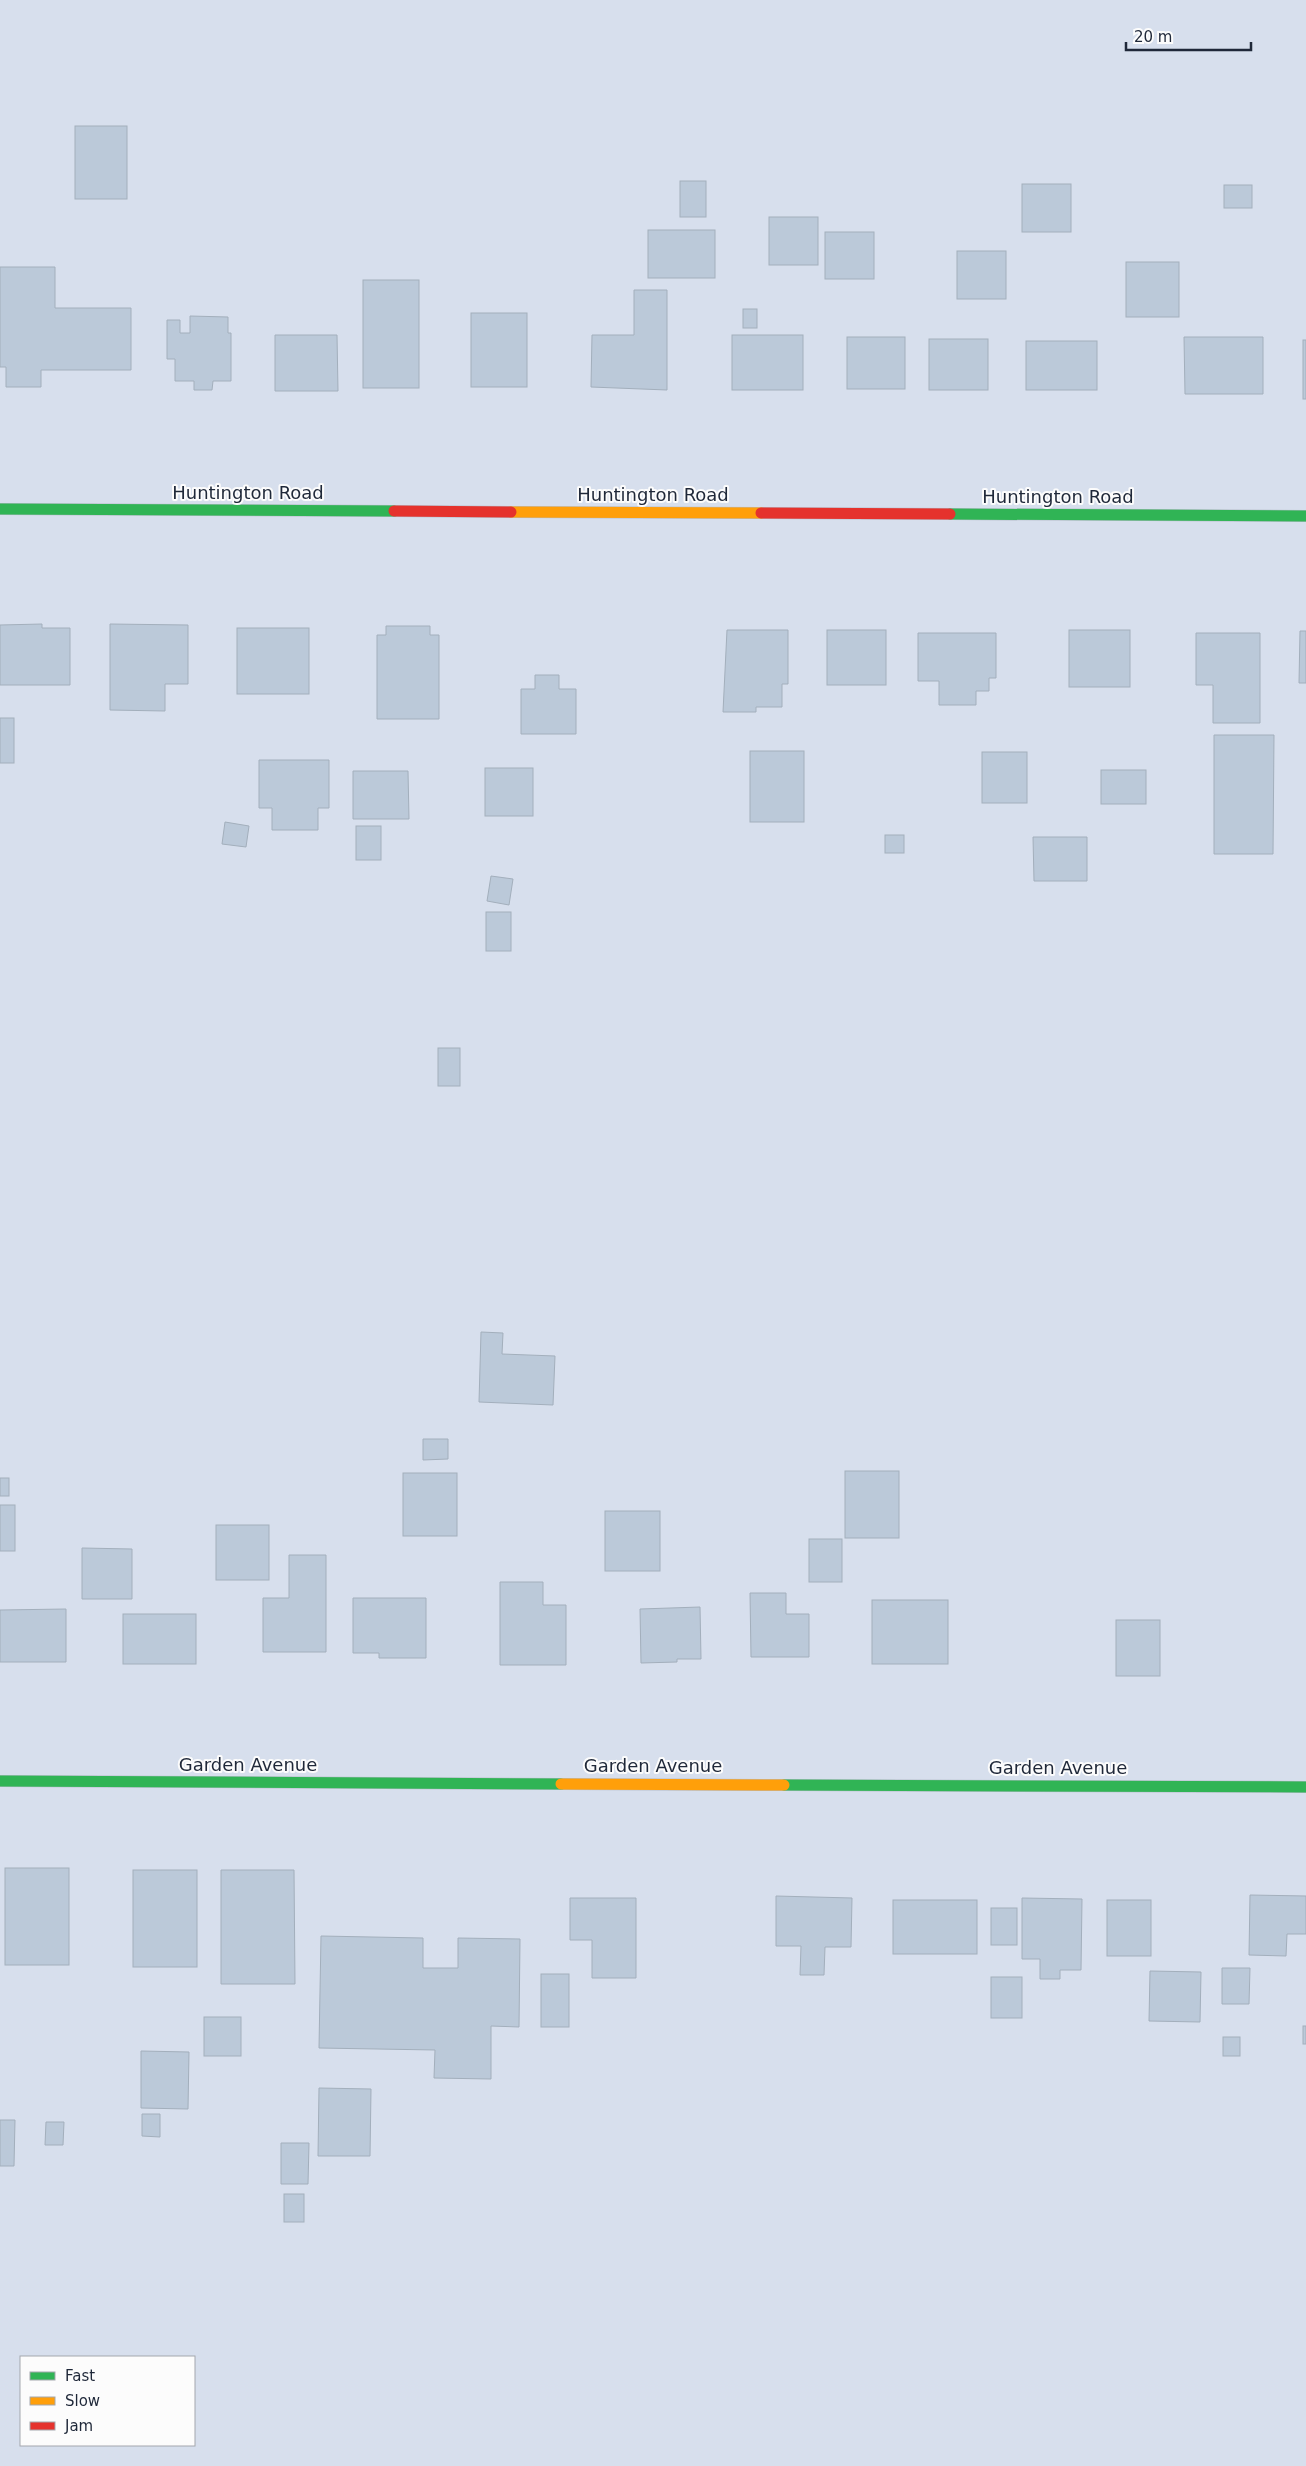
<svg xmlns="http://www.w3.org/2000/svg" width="1306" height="2466" viewBox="0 0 1306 2466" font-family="'DejaVu Sans',sans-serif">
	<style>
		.building { fill: #bbc9d9; stroke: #a3afbc }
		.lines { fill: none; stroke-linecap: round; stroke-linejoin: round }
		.fast-casing { stroke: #b4bbc7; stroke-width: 12 }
		.slow-casing { stroke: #b4bbc7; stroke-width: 12 }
		.jam-casing { stroke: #b4bbc7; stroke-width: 12 }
		.fast { stroke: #30b455; stroke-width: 11 }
		.slow { stroke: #ff9f0a; stroke-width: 11 }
		.jam { stroke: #e5322d; stroke-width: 11 }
		.labels { text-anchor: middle; stroke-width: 4; stroke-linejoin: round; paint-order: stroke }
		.street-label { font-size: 18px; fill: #1f2839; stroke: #fcfcfc }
	</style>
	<rect width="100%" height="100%" fill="#d7dfed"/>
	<!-- building -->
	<g class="building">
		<rect x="75" y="126" width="52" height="73"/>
		<rect x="680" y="181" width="26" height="36"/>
		<rect x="1022" y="184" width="49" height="48"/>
		<rect x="1224" y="185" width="28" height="23"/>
		<rect x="769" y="217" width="49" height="48"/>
		<rect x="648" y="230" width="67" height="48"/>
		<rect x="825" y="232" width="49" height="47"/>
		<rect x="957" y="251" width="49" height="48"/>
		<rect x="1126" y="262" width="53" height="55"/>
		<polygon points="0,267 55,267 55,308 131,308 131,370 41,370 41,387 6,387 6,367 0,367"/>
		<rect x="363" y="280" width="56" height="108"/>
		<polygon points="634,290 667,290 667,390 591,387 592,335 634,335"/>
		<rect x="743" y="309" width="14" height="19"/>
		<rect x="471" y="313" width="56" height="74"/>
		<polygon points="190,316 228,317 228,333 231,333 231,381 213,381 212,390 194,390 194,381 175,381 175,359 167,359 167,320 180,320 180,333 190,333"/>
		<polygon points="275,335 337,335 338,391 275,391"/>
		<rect x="732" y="335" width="71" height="55"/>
		<rect x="847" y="337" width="58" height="52"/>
		<polygon points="1184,337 1263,337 1263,394 1185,394"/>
		<rect x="929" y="339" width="59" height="51"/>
		<rect x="1303" y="340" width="3" height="59"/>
		<rect x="1026" y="341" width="71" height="49"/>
		<polygon points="42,624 42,628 70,628 70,685 0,685 0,625"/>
		<polygon points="110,624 188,625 188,684 165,684 165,711 110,710"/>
		<polygon points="386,626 430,626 430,635 439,635 439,719 377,719 377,635 386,635"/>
		<rect x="237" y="628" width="72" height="66"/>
		<polygon points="727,630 788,630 788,684 782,684 782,707 756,707 756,712 723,712"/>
		<rect x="827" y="630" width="59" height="55"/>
		<rect x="1069" y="630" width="61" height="57"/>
		<polygon points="1300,631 1306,631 1306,683 1299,683"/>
		<polygon points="918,633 996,633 996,678 989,678 989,691 976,691 976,705 939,705 939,681 918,681"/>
		<polygon points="1196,633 1260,633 1260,723 1213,723 1213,685 1196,685"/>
		<polygon points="535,675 559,675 559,689 576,689 576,734 521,734 521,689 535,689"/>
		<rect x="0" y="718" width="14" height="45"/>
		<polygon points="1214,735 1274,735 1273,854 1214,854"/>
		<rect x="750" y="751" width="54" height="71"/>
		<rect x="982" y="752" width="45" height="51"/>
		<polygon points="259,760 329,760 329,808 318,808 318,830 272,830 272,808 259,808"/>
		<rect x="485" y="768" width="48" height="48"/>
		<rect x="1101" y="770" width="45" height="34"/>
		<polygon points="353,771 408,771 409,819 353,819"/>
		<polygon points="225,822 249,826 246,847 222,844"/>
		<rect x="356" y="826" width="25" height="34"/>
		<rect x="885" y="835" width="19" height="18"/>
		<polygon points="1033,837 1087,837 1087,881 1034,881"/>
		<polygon points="491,876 513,879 509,905 487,901"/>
		<rect x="486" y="912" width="25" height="39"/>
		<rect x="438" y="1048" width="22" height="38"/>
		<polygon points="481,1332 503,1333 502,1354 555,1356 553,1405 479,1402"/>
		<polygon points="423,1439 448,1439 448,1459 423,1460"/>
		<rect x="845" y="1471" width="54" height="67"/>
		<rect x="403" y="1473" width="54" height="63"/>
		<rect x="0" y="1478" width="9" height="18"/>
		<rect x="0" y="1505" width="15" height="46"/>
		<rect x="605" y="1511" width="55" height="60"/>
		<rect x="216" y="1525" width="53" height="55"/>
		<rect x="809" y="1539" width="33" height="43"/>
		<polygon points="82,1548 132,1549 132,1599 82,1599"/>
		<polygon points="289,1555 326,1555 326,1652 263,1652 263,1598 289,1598"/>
		<polygon points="500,1582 543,1582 543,1605 566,1605 566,1665 500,1665"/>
		<polygon points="750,1593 786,1593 786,1614 809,1614 809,1657 751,1657"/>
		<polygon points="353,1598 426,1598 426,1658 379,1658 379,1653 353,1653"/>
		<rect x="872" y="1600" width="76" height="64"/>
		<polygon points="700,1607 701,1659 677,1659 677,1662 641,1663 640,1609"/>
		<polygon points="66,1609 66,1662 0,1662 0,1610"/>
		<rect x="123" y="1614" width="73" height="50"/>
		<rect x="1116" y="1620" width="44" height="56"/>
		<rect x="5" y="1868" width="64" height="97"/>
		<rect x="133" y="1870" width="64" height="97"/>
		<polygon points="221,1870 294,1870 295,1984 221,1984"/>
		<polygon points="1250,1895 1306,1896 1306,1934 1287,1934 1286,1956 1249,1955"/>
		<polygon points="776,1896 852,1898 851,1947 825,1947 824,1975 800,1975 801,1946 776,1946"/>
		<polygon points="570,1898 636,1898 636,1978 592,1978 592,1940 570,1940"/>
		<polygon points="1022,1898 1082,1899 1081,1970 1060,1970 1060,1979 1040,1979 1040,1959 1022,1959"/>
		<rect x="893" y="1900" width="84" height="54"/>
		<rect x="1107" y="1900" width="44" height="56"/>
		<rect x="991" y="1908" width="26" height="37"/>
		<polygon points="321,1936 423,1938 423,1968 458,1968 458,1938 520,1939 519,2027 491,2026 491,2079 434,2078 435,2050 319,2048"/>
		<polygon points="1222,1968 1250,1968 1249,2004 1222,2004"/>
		<polygon points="1150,1971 1201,1972 1200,2022 1149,2021"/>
		<rect x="541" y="1974" width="28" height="53"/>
		<rect x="991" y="1977" width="31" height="41"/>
		<rect x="204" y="2017" width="37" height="39"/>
		<rect x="1303" y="2026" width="3" height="18"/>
		<rect x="1223" y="2037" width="17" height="19"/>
		<polygon points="141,2051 189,2052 188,2109 141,2108"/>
		<polygon points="319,2088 371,2089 370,2156 318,2156"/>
		<polygon points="142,2114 160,2114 160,2137 142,2136"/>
		<polygon points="0,2120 15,2120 14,2166 0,2166"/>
		<polygon points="46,2122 64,2122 63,2145 45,2145"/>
		<polygon points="281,2143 309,2143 308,2184 281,2184"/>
		<rect x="284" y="2194" width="20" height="28"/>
	</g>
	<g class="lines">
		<defs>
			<g id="fast">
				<polyline points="0,509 394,511"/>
				<polyline points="950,514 1306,516"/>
				<polyline points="0,1781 561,1784"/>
				<polyline points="784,1785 1306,1787"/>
			</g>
			<g id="slow">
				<polyline points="511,512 761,513"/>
				<polyline points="561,1784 784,1785"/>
			</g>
			<g id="jam">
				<polyline points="394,511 511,512"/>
				<polyline points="761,513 950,514"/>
			</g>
		</defs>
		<!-- fast casing -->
		<use href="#fast" class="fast-casing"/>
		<!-- slow casing -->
		<use href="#slow" class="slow-casing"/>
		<!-- jam casing -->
		<use href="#jam" class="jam-casing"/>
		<!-- fast -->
		<use href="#fast" class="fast"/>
		<!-- slow -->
		<use href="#slow" class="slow"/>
		<!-- jam -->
		<use href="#jam" class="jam"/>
	</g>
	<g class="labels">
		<!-- street labels -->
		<g class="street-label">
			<text x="248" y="499">Huntington Road</text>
			<text x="653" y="501">Huntington Road</text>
			<text x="1058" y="503">Huntington Road</text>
			<text x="248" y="1771">Garden Avenue</text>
			<text x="653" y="1772">Garden Avenue</text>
			<text x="1058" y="1774">Garden Avenue</text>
		</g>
	</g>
	<!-- legend -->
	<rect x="20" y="2356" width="175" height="90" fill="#fcfcfc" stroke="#a4a7ae"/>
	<rect x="30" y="2372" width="25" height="8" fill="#30b455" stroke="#a4a7ae"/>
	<text x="65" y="2381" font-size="15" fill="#1f2839">Fast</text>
	<rect x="30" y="2397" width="25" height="8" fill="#ff9f0a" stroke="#a4a7ae"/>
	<text x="65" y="2406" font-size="15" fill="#1f2839">Slow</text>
	<rect x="30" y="2422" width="25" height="8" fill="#e5322d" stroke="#a4a7ae"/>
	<text x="65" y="2431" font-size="15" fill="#1f2839">Jam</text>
	<!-- scale -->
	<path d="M1126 42v8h125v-8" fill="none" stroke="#1f2839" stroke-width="2.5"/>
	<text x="1134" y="42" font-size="15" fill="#1f2839" stroke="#fcfcfc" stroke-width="4" paint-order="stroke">20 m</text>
</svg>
